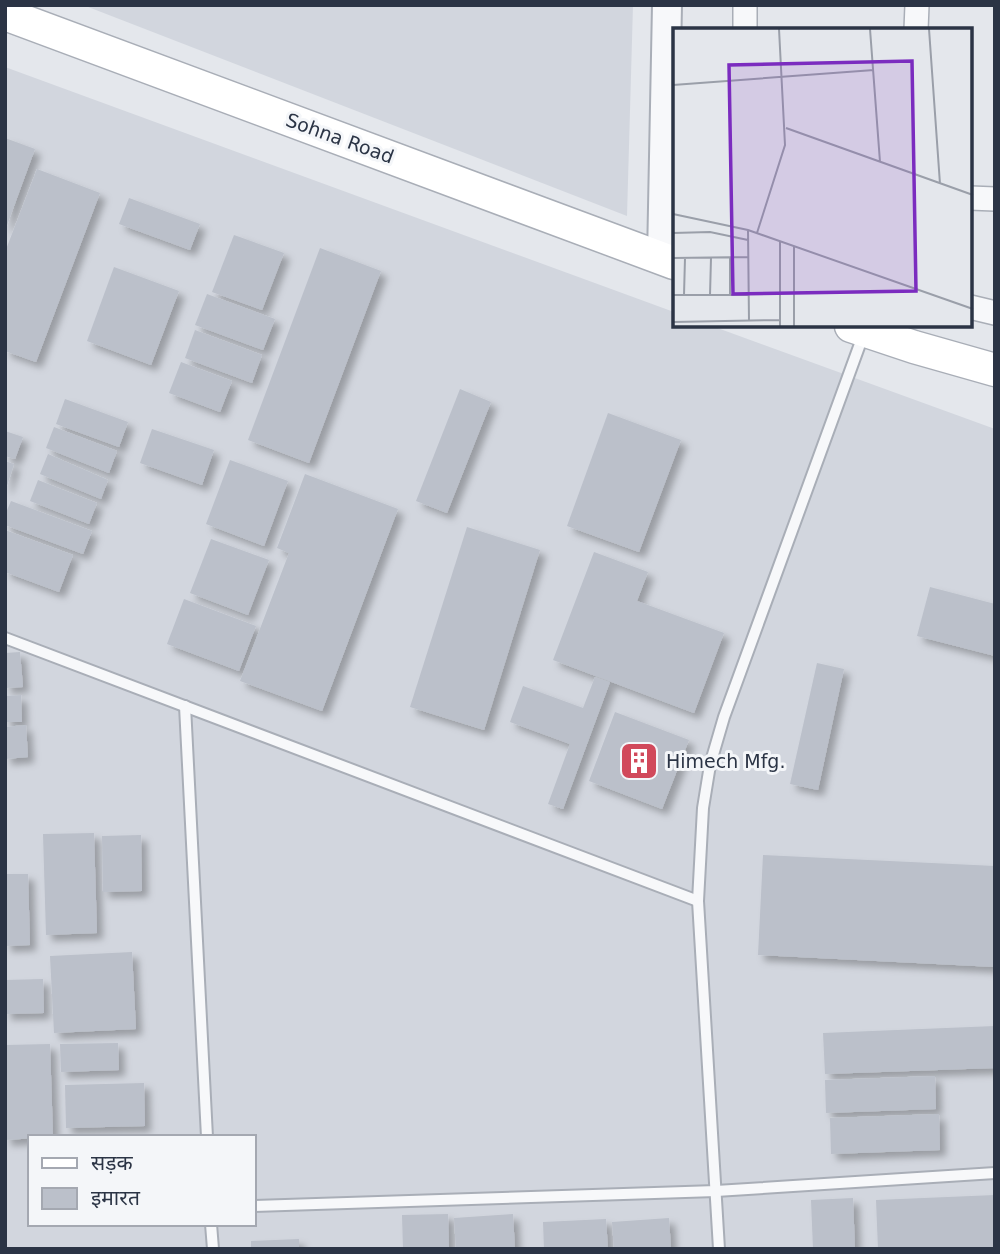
<svg xmlns="http://www.w3.org/2000/svg" width="1000" height="1254" viewBox="0 0 1000 1254" font-family="'DejaVu Sans','Noto Sans Devanagari',sans-serif">
	<style>
		.built { fill: #d2d6de; fill-rule: evenodd }
		.building { fill: #bbc0ca; filter: url(#shadow) }
		.lines { fill: none; stroke-linecap: round; stroke-linejoin: round }
		.service-casing { stroke: #a9aeb7; stroke-width: 14 }
		.minor-casing { stroke: #a9aeb7; stroke-width: 26 }
		.tertiary-casing { stroke: #a9aeb7; stroke-width: 32 }
		.secondary-casing { stroke: #a9aeb7; stroke-width: 35 }
		.service { stroke: #f7f8fa; stroke-width: 10 }
		.minor { stroke: #f7f8fa; stroke-width: 23 }
		.tertiary { stroke: #f7f8fa; stroke-width: 28 }
		.secondary { stroke: #fff; stroke-width: 32 }
		.labels { text-anchor: middle; stroke-width: 6; stroke-linejoin: round; paint-order: stroke }
		.street-label { font-size: 19px; fill: #2b3445; stroke: #f4f6f9 }
		.poi-label { font-size: 19px; fill: #2b3445; stroke: #f4f6f9; text-anchor: start }
		.inset-road { fill: none; stroke: #9a9fa9; stroke-width: 2 }
		.view { fill: #7b2cbf; fill-opacity: 0.15; stroke: #7b2cbf; stroke-width: 3.5 }
		.inset-edge { fill: none; stroke: #2b3445; stroke-width: 3.5 }
	</style>
	<defs>
		<filter id="shadow"><feDropShadow dx="6" dy="6" stdDeviation="3.5" flood-color="#0004"/></filter>
	</defs>
	<rect width="100%" height="100%" fill="#e4e7ec"/>
	<!-- built -->
	<g class="built">
		<polygon points="83,5 633,5 627,216"/>
		<path d="M 5,67 L 674,312 L 674,326 L 712,326 L 995,429 L 995,1249 L 5,1249 ZM 30,1137 L 254,1137 L 254,1224 L 30,1224 Z"/>
	</g>
	<!-- building -->
	<g class="building">
		<polygon points="5,138 35,149 6,228 5,228"/>
		<polygon points="37,169 100,193 36,362 5,351 5,252"/>
		<polygon points="129,198 200,224 190,250 119,224"/>
		<polygon points="234,235 284,253 262,310 212,292"/>
		<polygon points="320,248 381,271 309,463 248,440"/>
		<polygon points="114,267 179,291 151,365 87,341"/>
		<polygon points="207,294 275,319 263,350 195,325"/>
		<polygon points="195,330 262,355 252,383 185,358"/>
		<polygon points="181,362 232,381 220,412 169,393"/>
		<polygon points="460,389 491,402 447,513 416,501"/>
		<polygon points="65,399 128,422 119,447 56,424"/>
		<polygon points="608,413 681,440 639,552 567,526"/>
		<polygon points="54,427 117,451 109,473 46,448"/>
		<polygon points="152,429 214,450 202,485 140,463"/>
		<polygon points="5,431 23,437 15,459 5,456"/>
		<polygon points="48,454 108,480 101,499 40,474"/>
		<polygon points="230,460 288,481 264,546 206,524"/>
		<polygon points="5,461 14,464 6,489 5,489"/>
		<polygon points="305,474 398,509 322,711 240,681 289,553 277,548"/>
		<polygon points="38,480 97,503 89,524 30,501"/>
		<polygon points="11,501 92,531 83,554 5,525 5,515"/>
		<polygon points="467,527 540,550 484,730 410,707"/>
		<polygon points="5,530 73,555 59,592 5,572"/>
		<polygon points="211,539 269,560 248,615 190,593"/>
		<polygon points="594,552 648,572 637,601 724,633 694,713 553,660"/>
		<polygon points="930,587 995,604 995,656 917,636"/>
		<polygon points="184,599 256,626 239,671 167,644"/>
		<polygon points="20,652 23,687 5,688 5,653"/>
		<polygon points="817,663 844,669 818,790 790,784"/>
		<polygon points="595,677 610,682 563,809 548,804 570,744 510,722 523,686 583,708"/>
		<polygon points="21,695 22,722 5,722 5,696"/>
		<polygon points="615,712 689,740 662,809 589,781"/>
		<polygon points="26,725 28,757 5,759 5,727"/>
		<polygon points="94,833 97,933 46,935 43,834"/>
		<polygon points="141,835 142,891 103,892 102,836"/>
		<polygon points="763,855 995,866 995,967 758,955"/>
		<polygon points="5,874 28,874 30,945 5,946"/>
		<polygon points="132,952 136,1029 54,1033 50,956"/>
		<polygon points="43,979 44,1013 5,1014 5,980"/>
		<polygon points="995,1026 995,1068 825,1074 823,1033"/>
		<polygon points="118,1043 119,1070 61,1072 60,1044"/>
		<polygon points="50,1044 53,1137 5,1140 5,1045"/>
		<polygon points="935,1076 936,1109 826,1113 825,1080"/>
		<polygon points="144,1083 145,1126 66,1128 65,1085"/>
		<polygon points="939,1114 940,1150 831,1154 830,1118"/>
		<polygon points="995,1195 995,1249 878,1249 876,1200"/>
		<polygon points="853,1198 855,1249 813,1249 811,1200"/>
		<polygon points="448,1214 449,1249 403,1249 402,1215"/>
		<polygon points="513,1214 515,1249 456,1249 454,1218"/>
		<polygon points="669,1218 671,1249 614,1249 612,1222"/>
		<polygon points="606,1219 608,1249 544,1249 543,1222"/>
		<polygon points="299,1239 299,1249 251,1249 251,1241"/>
	</g>
	<g class="lines">
		<defs>
			<g id="service">
				<polyline points="5,638 698,901"/>
				<polyline points="185,706 207,1137"/>
				<polyline points="254,1206 716,1191 995,1173"/>
				<polyline points="211,1224 213,1249"/>
				<polyline points="719,1249 698,901 703,808 710,765 724,717 864,333"/>
			</g>
			<g id="minor">
				<polyline points="745,30 745,5"/>
				<polyline points="916,30 917,5"/>
				<polyline points="970,198 995,199"/>
				<polyline points="970,307 995,313"/>
			</g>
			<polyline id="tertiary" points="662,258 667,5"/>
			<g id="secondary">
				<polyline points="5,14 674,263"/>
				<polyline points="851,326 914,347 995,370"/>
			</g>
		</defs>
		<!-- service casing -->
		<use href="#service" class="service-casing"/>
		<!-- minor casing -->
		<use href="#minor" class="minor-casing"/>
		<!-- tertiary casing -->
		<use href="#tertiary" class="tertiary-casing"/>
		<!-- secondary casing -->
		<use href="#secondary" class="secondary-casing"/>
		<!-- service -->
		<use href="#service" class="service"/>
		<!-- minor -->
		<use href="#minor" class="minor"/>
		<!-- tertiary -->
		<use href="#tertiary" class="tertiary"/>
		<!-- secondary -->
		<use href="#secondary" class="secondary"/>
	</g>
	<!-- icons -->
	<defs>
		<symbol id="building-square" viewBox="-11 -11 22 22"><rect x="-9" y="-9" width="18" height="18" rx="4" fill="#d1495b" stroke="#f4f6f9"/><path d="M-4-6H4V6H1V3H-1V6H-4ZM-2.5-4.3h1.7v1.8h-1.7ZM.8-4.3h1.7v1.8H.8ZM-2.5-1h1.7V.8h-1.7ZM.8-1h1.7V.8H.8Z" fill="#fff"/></symbol>
	</defs>
	<g fill-rule="evenodd">
		<use href="#building-square" x="617" y="739" width="44" height="44"/>
	</g>
	<g class="labels">
		<!-- street labels -->
		<g class="street-label">
			<text transform="translate(340 138) rotate(20)" y="7">Sohna Road</text>
		</g>
		<!-- poi labels -->
		<g class="poi-label">
			<text x="666" y="768">Himech Mfg.</text>
		</g>
	</g>
	<!-- overview -->
	<g transform="translate(673 28)">
		<rect width="299" height="299" fill="#e4e7ec"/>
		<path class="inset-road" d="M 197,1 L 207,134M 256,1 L 267,156M 0,57 L 201,42M 113,100 L 300,167M 0,186 L 75,202 L 300,281M 75,202 L 76,293M 0,205 L 37,204 L 75,212M 84,205 L 112,117 L 106,1M 0,230 L 75,229M 0,267 L 75,267M 11,267 L 12,230M 37,267 L 38,230M 57,267 L 57,230M 0,294 L 107,292M 107,299 L 107,213M 121,299 L 121,218"/>
		<path class="view" d="M 239,33 L 243,263 L 60,266 L 56,37 Z"/>
		<rect width="299" height="299" class="inset-edge"/>
	</g>
	<!-- border -->
	<rect width="1000" height="1254" fill="none" stroke="#2b3445" stroke-width="14"/>
	<!-- legend -->
	<rect x="28" y="1135" width="228" height="91" fill="#f4f6f9" stroke="#a4a8b1" stroke-width="2"/>
	<rect x="42" y="1158" width="35" height="10" fill="#ffffff" stroke="#a4a8b1" stroke-width="2"/>
	<text x="91" y="1170" font-size="21" fill="#2b3445">सड़क</text>
	<rect x="42" y="1188" width="35" height="21" fill="#bbc0ca" stroke="#a4a8b1" stroke-width="2"/>
	<text x="91" y="1205" font-size="21" fill="#2b3445">इमारत</text>
</svg>
